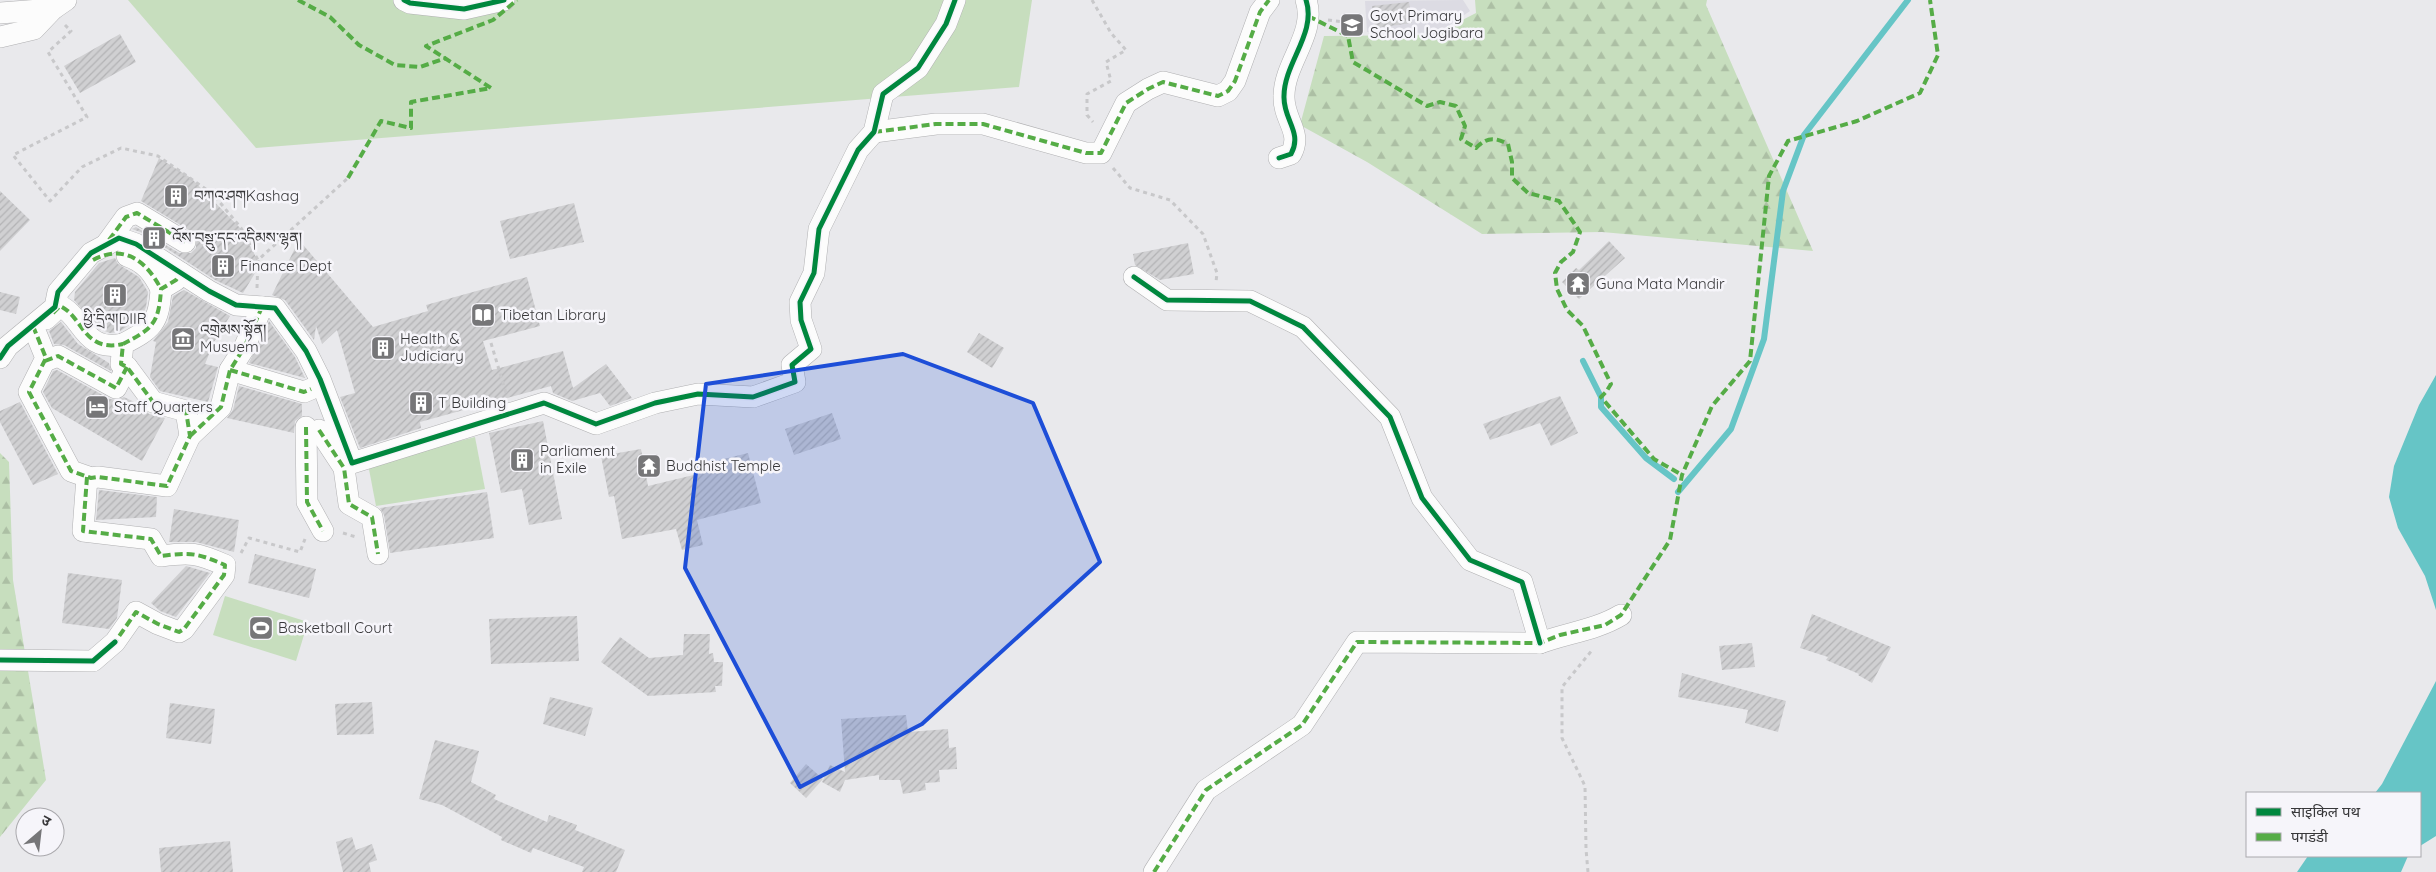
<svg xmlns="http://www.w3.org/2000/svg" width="2436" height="872" viewBox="0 0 2436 872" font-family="Quicksand,'Noto Sans Devanagari','Noto Serif Tibetan',sans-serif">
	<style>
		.built { fill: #dcdbe3 }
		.green { fill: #c7debe }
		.forest { fill: url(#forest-firs) }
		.water { fill: #66c5c6 }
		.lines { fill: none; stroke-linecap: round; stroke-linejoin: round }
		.stream { stroke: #66c5c6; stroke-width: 6 }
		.building { fill: url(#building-hatch) }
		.minor-casing { stroke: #b0b0b2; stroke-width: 22 }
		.path { stroke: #c8c8ca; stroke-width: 3; stroke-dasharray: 4 4; stroke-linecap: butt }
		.minor { stroke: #fcfcfc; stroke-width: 21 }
		.quiet { stroke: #55ac46; stroke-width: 4; stroke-dasharray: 8 4; stroke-linecap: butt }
		.cycleway-casing { stroke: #f6f5fa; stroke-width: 8 }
		.cycleway { stroke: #00873e; stroke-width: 5 }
		.marked { fill: #1d4ed8; fill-opacity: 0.2; stroke: #1d4ed8; stroke-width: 4; stroke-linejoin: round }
		.labels { text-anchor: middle; stroke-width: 5; stroke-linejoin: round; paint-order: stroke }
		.poi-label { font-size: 15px; fill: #38383a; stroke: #f6f5fa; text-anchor: start }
	</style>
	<defs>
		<pattern id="forest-firs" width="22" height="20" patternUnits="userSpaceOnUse" patternTransform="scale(1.25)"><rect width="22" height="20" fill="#c7debe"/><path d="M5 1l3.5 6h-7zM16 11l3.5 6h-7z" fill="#acbfa4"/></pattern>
		<pattern id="building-hatch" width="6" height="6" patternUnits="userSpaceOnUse" patternTransform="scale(1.25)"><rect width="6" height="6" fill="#d0d0d2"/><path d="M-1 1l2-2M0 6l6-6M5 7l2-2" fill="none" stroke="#b3b3b5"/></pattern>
	</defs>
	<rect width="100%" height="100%" fill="#e9e9ec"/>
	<!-- built -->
	<polygon class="built" points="1463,0 1470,11 1438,33 1367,32 1365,1"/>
	<!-- green -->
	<g class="green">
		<polygon points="128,0 1032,0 1019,87 256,148"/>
		<polygon points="475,437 485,489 376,506 368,464"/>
		<polygon points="225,596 308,622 296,661 213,635"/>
	</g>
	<!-- forest -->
	<g class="forest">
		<polygon points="1475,0 1707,0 1706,5 1813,251 1602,232 1482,234 1367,162 1300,125 1324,36 1433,35 1476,13"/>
		<polygon points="0,453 9,462 13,580 46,780 0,837"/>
	</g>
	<!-- water -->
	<g class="water">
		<polygon points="2436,375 2436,610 2425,576 2398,528 2389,497 2394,466 2419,405"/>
		<polygon points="2436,681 2436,836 2420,846 2420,793 2375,793 2382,784"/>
		<polygon points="2308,856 2408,856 2401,872 2297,872"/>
	</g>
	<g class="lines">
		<!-- stream -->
		<g class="stream">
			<polyline points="1583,361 1601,397 1601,407 1646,458 1674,479"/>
			<polyline points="1678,492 1731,429 1764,339 1783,191 1804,135 1908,0"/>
		</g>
	</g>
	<!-- building -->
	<g class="building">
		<polygon points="1409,2 1412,23 1375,28 1372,6"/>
		<polygon points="120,34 136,62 80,93 64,66"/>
		<polygon points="159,158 191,178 242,230 260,265 243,293 215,280 143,233 132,229 136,227 179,253 191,253 196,248 196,236 192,232 141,201"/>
		<polygon points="0,191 30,220 0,251"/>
		<polygon points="574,203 584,242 510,259 500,221"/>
		<polygon points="299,240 373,327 428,311 426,305 527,277 540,326 483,341 492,370 563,351 573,388 606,364 632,398 610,406 600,393 572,401 553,393 551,386 420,422 421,428 360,448 340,397 355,393 337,330 322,344 316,326 314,340 285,300 272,295"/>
		<polygon points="1609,241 1625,258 1579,299 1562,282 1576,268 1579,270"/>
		<polygon points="1188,243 1194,274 1160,280 1135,265 1133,254"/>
		<polygon points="115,258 118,264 139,277 148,292 146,307 142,316 119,332 110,333 99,329 74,300 75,292 99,263"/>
		<polygon points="184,290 230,316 214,342 205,364 218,367 208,402 160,391 150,377 156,342 153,341 168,322 173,296"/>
		<polygon points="0,292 20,297 16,314 0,310"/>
		<polygon points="269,321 295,357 305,378 249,363"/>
		<polygon points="61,322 78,344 109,363 111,371 64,345 54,344 49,331"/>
		<polygon points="979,333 1004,348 992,368 967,352"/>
		<polygon points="57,370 110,399 117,400 124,397 140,405 149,414 165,418 142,461 52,408 43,392 53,371"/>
		<polygon points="239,386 302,404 302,416 295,421 294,433 227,418 233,410"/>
		<polygon points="1560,396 1578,433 1551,446 1540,423 1490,440 1483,424"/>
		<polygon points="20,402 58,474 33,485 0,422 0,411"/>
		<polygon points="832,413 841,439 794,455 785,429"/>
		<polygon points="543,421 562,519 529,525 522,489 501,493 489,433"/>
		<polygon points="641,449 648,486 706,472 704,464 748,453 761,503 697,520 703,545 682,550 676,529 622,539 614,496 609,497 601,456"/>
		<polygon points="99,490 157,497 156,517 96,520"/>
		<polygon points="487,492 494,538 390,553 384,515 380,508"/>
		<polygon points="174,509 239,520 234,552 196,542 169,542"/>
		<polygon points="255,554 316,569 309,598 248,583"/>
		<polygon points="186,566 210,573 176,617 160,611 151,603"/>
		<polygon points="68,573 122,580 117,618 109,629 62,623"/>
		<polygon points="1812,614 1891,647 1872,683 1858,675 1859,674 1826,660 1828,657 1800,648"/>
		<polygon points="577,616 579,661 491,664 489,619"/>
		<polygon points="684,634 710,634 709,654 713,653 714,662 723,662 722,686 715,686 716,692 648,696 601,662 620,637 649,658 683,655"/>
		<polygon points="1752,643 1755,667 1722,670 1719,646"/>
		<polygon points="1682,673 1786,701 1778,732 1745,723 1748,710 1678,697"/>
		<polygon points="550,697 593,708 585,736 543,724"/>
		<polygon points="372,702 374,734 337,735 335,704"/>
		<polygon points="170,703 215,709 211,744 166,738"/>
		<polygon points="906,715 908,732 948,729 949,748 956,747 957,769 939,770 940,782 925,783 926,790 903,794 900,780 879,780 879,775 845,780 840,792 822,782 830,765 845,772 841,719"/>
		<polygon points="435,740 479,751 471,782 496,795 494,799 547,822 549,815 577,825 575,830 625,850 616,872 582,872 584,867 533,848 531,853 501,840 502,837 442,805 419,799"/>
		<polygon points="806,764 823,779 806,798 790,783"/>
		<polygon points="352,837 356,850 372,844 377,860 369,863 371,872 343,872 336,842"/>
		<polygon points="230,841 233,872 161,872 159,848"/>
	</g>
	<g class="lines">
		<defs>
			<g id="minor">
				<polyline points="404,0 410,3 464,9 504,0"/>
				<polyline points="0,13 53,9"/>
				<polyline points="0,37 34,29 53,9 66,0"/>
				<polyline points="874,132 936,124 983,124 1086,153 1101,153 1126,103 1148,89 1163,82 1218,96 1228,91 1235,81 1260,12 1269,0"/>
				<path d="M 1279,158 L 1291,154 C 1303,132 1283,120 1284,96 C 1284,63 1317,33 1306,0"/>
				<polyline points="105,246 126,217 137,213 185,242"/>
				<path d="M 127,256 C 145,262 153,273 161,289"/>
				<polyline points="1134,277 1167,300 1250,301 1303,327 1390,417 1422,498 1470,560 1522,582 1540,643"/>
				<path d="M 46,319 L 60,306 C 83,316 83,353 123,344"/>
				<path d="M 33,326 L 46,358 L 29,392 L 71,471 L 91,478 L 98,477 L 167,486 L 190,436 L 186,411 L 153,402 L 127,367 L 121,364 L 123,344 C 152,329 159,324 161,289 L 176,280 L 181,273"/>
				<polyline points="0,358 8,346 55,307 58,292 91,253 119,238 136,244 209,291 236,305 275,308 306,351 320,379 352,463 544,403 596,424 655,403 698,394 753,397 795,382 792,365 811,349 801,320 800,302 814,273 819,229 858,150 874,132 883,94 918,68 946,24 955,0"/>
				<polyline points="45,361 58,356 116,388 127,367"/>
				<polyline points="230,370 304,392 311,389"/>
				<polyline points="306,427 307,502 323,531"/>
				<polyline points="319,430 344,468 349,504 372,517 378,554"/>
				<polyline points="190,436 221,407 230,370 244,348 262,307"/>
				<path d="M 0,660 L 93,661 L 115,642 L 136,612 L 158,624 L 179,632 L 184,629 L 224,575 L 225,565 C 197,553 191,552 161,556 L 151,539 L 83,531 L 87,477"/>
				<path d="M 1154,872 L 1206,790 L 1302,725 L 1357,642 L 1540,643 C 1567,633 1596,630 1621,615"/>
			</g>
		</defs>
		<!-- minor casing -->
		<use href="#minor" class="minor-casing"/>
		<!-- path -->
		<g class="path">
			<polyline points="1092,0 1111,33 1126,50 1106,62 1111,81 1087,94 1087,115 1093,122"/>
			<polyline points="1328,20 1344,22 1366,19"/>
			<polyline points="65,25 71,31 48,52 87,117 13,155 50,201 82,167 121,148 158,156 213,194 241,228 258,260"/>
			<polyline points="1113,168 1130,188 1170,200 1203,234 1217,273 1216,282"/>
			<polyline points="257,288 258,260 348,178"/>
			<polyline points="491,343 506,393"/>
			<polyline points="343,533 356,537"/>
			<polyline points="241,553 249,538 300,552 305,539"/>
			<polyline points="1588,872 1586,849 1585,786 1562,738 1562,687 1593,649"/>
		</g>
		<!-- minor -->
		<use href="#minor" class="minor"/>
		<!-- quiet -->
		<g class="quiet">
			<polyline points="298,0 330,17 359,45 395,65 420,67 446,58"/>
			<path d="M 1308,16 L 1348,36 L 1353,62 L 1427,106 L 1440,102 L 1456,106 L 1465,126 L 1461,139 L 1476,148 C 1487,137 1494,137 1508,144 L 1512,162 L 1512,178 L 1528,193 L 1559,201 L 1580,232 L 1573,252 L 1561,262 L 1555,273 L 1557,289 L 1567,310 L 1583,326 L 1611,384 L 1606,392 L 1601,397 L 1654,459 L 1682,475"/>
			<polyline points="874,132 936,124 983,124 1086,153 1101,153 1126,103 1148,89 1163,82 1218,96 1228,91 1235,81 1260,12 1269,0"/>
			<polyline points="348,178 381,121 411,128 411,102 491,88 426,46 493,20 517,0"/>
			<polyline points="109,240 126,217 137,213 185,242"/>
			<path d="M 93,260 C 125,243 147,262 161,289"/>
			<path d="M 53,313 L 60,306 C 83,316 83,353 123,344"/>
			<path d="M 33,326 L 46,358 L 29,392 L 71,471 L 91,478 L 98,477 L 167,486 L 190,436 L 186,411 L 153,402 L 127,367 L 121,364 L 123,344 C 152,329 159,324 161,289 L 176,280 L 181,273"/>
			<polyline points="45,361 58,356 116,388 127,367"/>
			<polyline points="230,370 304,392 311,389"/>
			<polyline points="306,427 307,502 323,531"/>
			<polyline points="319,430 344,468 349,504 372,517 378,554"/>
			<polyline points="190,436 221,407 230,370 244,348 262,307"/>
			<path d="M 87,477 L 83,531 L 151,539 L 161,556 C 191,552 197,553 225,565 L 224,575 L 184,629 L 179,632 L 158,624 L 136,612 L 115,642"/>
			<polyline points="1154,872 1206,790 1302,725 1357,642 1540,643 1560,635 1605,625 1621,615 1670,540 1682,475 1712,406 1750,361 1769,176 1788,141 1857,121 1920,93 1938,55 1930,0"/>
		</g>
		<defs>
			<g id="cycleway">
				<polyline points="404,0 410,3 464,9 504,0"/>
				<path d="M 1279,158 L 1291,154 C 1303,132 1283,120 1284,96 C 1284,63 1317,33 1306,0"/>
				<polyline points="1134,277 1167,300 1250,301 1303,327 1390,417 1422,498 1470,560 1522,582 1540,643"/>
				<polyline points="0,358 8,346 55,307 58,292 91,253 119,238 136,244 209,291 236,305 275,308 306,351 320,379 352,463 544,403 596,424 655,403 698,394 753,397 795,382 792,365 811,349 801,320 800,302 814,273 819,229 858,150 874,132 883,94 918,68 946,24 955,0"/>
				<polyline points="0,660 93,661 115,642"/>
			</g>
		</defs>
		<!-- cycleway casing -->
		<use href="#cycleway" class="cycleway-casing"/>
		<!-- cycleway -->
		<use href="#cycleway" class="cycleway"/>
	</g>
	<!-- marked area -->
	<path class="marked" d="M 903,354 L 1033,403 L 1100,562 L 922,724 L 800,787 L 685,568 L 706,384 Z"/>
	<!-- icons -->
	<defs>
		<symbol id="school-square" viewBox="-11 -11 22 22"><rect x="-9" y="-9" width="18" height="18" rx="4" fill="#767678" stroke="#f6f5fa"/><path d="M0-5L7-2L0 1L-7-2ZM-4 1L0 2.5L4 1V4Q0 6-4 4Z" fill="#fff"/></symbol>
		<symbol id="building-square" viewBox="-11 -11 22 22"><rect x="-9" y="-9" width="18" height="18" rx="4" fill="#767678" stroke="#f6f5fa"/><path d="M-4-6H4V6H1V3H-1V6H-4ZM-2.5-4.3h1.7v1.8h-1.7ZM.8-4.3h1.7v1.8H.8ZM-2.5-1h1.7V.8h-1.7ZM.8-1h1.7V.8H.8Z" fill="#fff"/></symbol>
		<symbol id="temple-square" viewBox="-11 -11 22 22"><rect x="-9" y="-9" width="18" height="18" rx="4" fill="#767678" stroke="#f6f5fa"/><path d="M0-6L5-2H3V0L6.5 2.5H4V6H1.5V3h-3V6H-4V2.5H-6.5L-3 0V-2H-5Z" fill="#fff"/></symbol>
		<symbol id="library-square" viewBox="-11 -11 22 22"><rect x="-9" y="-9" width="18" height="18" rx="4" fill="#767678" stroke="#f6f5fa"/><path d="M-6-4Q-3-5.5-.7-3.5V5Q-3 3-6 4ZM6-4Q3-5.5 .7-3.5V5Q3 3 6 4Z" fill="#fff"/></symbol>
		<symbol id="museum-square" viewBox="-11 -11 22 22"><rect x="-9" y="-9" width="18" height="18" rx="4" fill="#767678" stroke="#f6f5fa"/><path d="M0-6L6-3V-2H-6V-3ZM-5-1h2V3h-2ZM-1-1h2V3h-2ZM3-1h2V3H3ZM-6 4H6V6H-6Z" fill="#fff"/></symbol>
		<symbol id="hotel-square" viewBox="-11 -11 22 22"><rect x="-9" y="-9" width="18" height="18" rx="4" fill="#767678" stroke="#f6f5fa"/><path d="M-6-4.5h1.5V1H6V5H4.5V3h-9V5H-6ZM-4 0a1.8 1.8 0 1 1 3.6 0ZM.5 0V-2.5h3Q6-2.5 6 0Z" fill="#fff"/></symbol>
		<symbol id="stadium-square" viewBox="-11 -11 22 22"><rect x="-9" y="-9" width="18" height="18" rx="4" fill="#767678" stroke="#f6f5fa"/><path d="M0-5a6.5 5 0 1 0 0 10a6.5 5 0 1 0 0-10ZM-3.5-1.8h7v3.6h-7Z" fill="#fff"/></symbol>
	</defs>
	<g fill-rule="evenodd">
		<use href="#school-square" x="1338" y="11" width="28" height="28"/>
		<use href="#building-square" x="162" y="182" width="28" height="28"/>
		<use href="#building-square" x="140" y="224" width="28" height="28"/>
		<use href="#building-square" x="209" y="252" width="28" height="28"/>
		<use href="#temple-square" x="1564" y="270" width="28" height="28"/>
		<use href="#building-square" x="101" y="281" width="28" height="28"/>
		<use href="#library-square" x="469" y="301" width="28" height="28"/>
		<use href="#museum-square" x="169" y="325" width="28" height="28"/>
		<use href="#building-square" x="369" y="334" width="28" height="28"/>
		<use href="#building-square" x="407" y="389" width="28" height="28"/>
		<use href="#hotel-square" x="83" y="393" width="28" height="28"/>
		<use href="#building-square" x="508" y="446" width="28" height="28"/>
		<use href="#temple-square" x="635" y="452" width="28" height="28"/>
		<use href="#stadium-square" x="247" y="614" width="28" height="28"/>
	</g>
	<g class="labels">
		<!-- poi labels -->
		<g class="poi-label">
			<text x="1370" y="21">Govt Primary<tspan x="1370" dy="17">School Jogibara</tspan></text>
			<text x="194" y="201">བཀའ་ཤགKashag</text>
			<text x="172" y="243">འོས་བསྡུ་དང་འདིམས་ལྷན།</text>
			<text x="240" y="271">Finance Dept</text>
			<text x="1596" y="289">Guna Mata Mandir</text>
			<text x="500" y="320">Tibetan Library</text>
			<text x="115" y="324" text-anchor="middle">ཕྱི་དྲིལ།DIIR</text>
			<text x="200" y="335">འགྲེམས་སྟོན།<tspan x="200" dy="17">Musuem</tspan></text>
			<text x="400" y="344">Health &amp;<tspan x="400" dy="17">Judiciary</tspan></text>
			<text x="438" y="408">T Building</text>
			<text x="114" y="412">Staff Quarters</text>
			<text x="540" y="456">Parliament<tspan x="540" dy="17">in Exile</tspan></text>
			<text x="666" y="471">Buddhist Temple</text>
			<text x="278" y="633">Basketball Court</text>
		</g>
	</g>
	<!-- legend -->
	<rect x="2246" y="792" width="175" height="65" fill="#f6f5fa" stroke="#aaa9ad"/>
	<rect x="2256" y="808" width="25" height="8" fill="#00873e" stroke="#aaa9ad"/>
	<text x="2291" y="817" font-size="15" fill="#38383a">साइकिल पथ</text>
	<rect x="2256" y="833" width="25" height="8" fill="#55ac46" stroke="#aaa9ad"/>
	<text x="2291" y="842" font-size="15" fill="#38383a">पगडंडी</text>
	<!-- north arrow -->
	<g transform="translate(40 832) rotate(28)"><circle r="24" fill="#f6f5fa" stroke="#aaa9ad"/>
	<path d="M0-4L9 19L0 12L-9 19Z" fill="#767678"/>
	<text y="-8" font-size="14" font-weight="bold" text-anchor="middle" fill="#38383a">उ</text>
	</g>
</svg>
